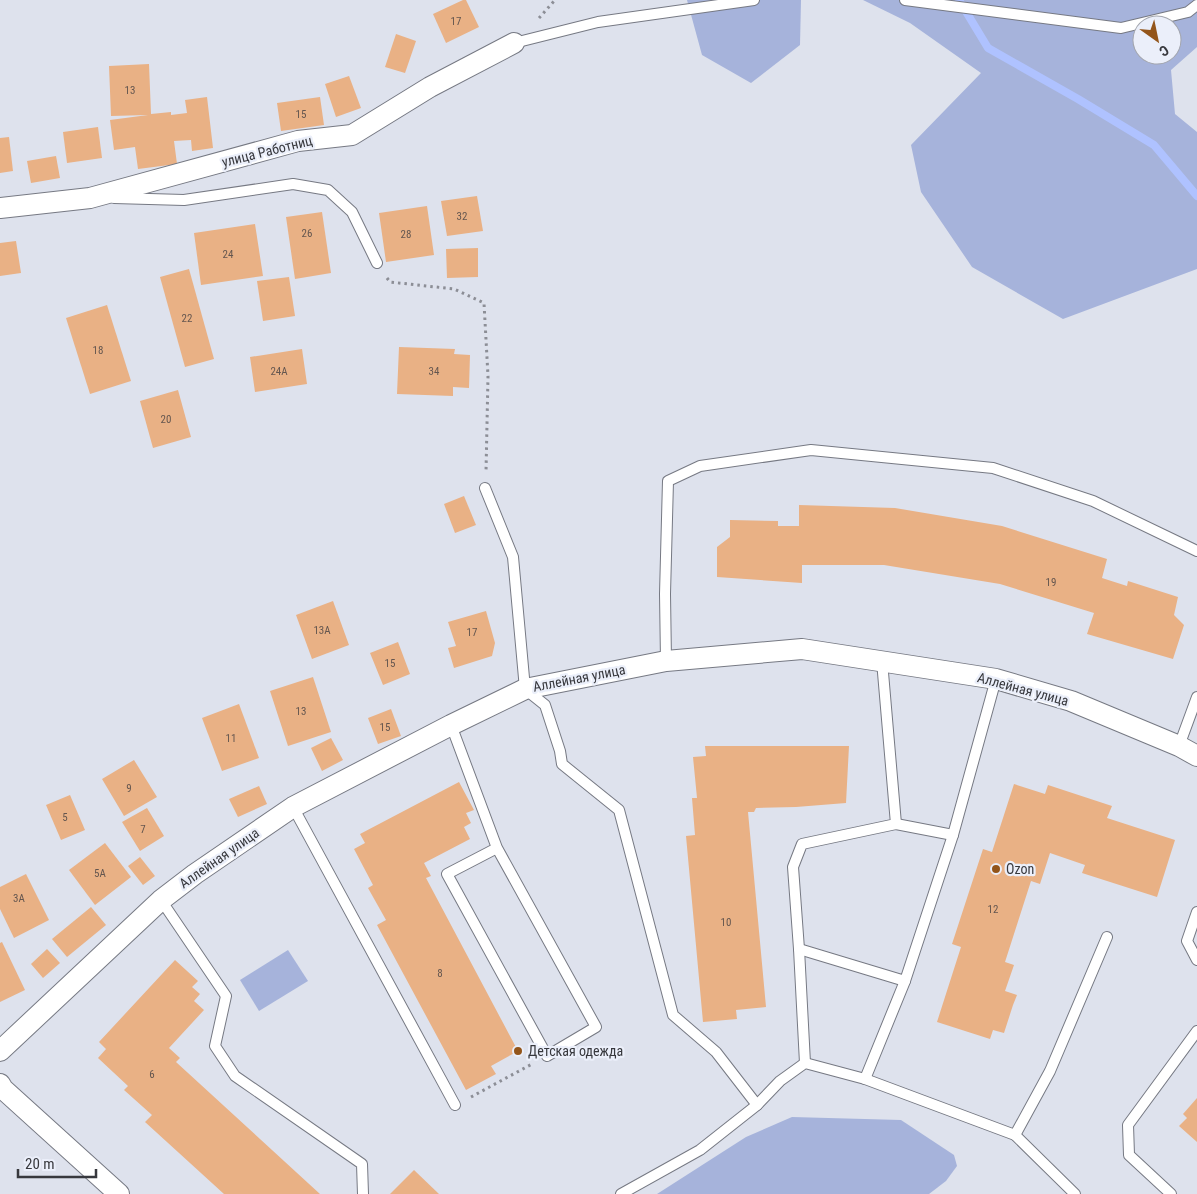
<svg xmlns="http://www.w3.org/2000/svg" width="1197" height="1194" viewBox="0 0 1197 1194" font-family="'Roboto Condensed',sans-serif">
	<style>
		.green { fill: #a6b3db; fill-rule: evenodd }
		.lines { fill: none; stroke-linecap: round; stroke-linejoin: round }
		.stream { stroke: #afc2ff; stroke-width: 8 }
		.building { fill: #e9b185 }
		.lane-casing { stroke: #767983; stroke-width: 12 }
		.street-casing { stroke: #767983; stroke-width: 22 }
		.path { stroke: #8c8e96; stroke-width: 3; stroke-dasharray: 2.5 4; stroke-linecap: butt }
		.lane { stroke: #fff; stroke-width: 10 }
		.street { stroke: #fff; stroke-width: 20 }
		.poi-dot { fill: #93551a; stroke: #ebeffa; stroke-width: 2 }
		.labels { text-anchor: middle; stroke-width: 4.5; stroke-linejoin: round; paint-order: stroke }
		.number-label { font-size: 11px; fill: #64564f }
		.street-label { font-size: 14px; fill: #37383d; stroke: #ebeffa }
		.poi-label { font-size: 14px; fill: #37383d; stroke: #ebeffa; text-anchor: start }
	</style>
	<rect width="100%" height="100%" fill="#dee2ed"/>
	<!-- green -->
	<g class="green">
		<polygon points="687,0 801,0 800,45 751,83 702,55"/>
		<path d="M 863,0 L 1197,0 L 1197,47 L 1171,70 L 1175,114 L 1197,132 L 1197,269 L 1063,319 L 972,267 L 921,192 L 911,145 L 981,73 L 910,23 ZM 1142,25 L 1172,25 L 1172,55 L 1142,55 Z"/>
		<polygon points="288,950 308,981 259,1011 240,980"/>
		<polygon points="792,1117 901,1120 954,1155 957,1166 946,1181 929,1194 657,1194 746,1137"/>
	</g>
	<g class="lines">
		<!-- stream -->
		<polyline class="stream" points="959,0 988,48 1078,99 1154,145 1197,196"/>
	</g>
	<!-- building -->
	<g class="building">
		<polygon points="463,0 466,0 479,27 446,43 433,14"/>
		<polygon points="396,34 416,41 405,73 385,67"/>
		<polygon points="149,64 151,114 171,112 171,115 187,113 185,100 207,97 213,148 192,151 191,140 174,141 177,164 138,169 135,147 114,150 110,120 148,115 111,116 109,66"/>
		<polygon points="349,76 361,108 336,117 325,84"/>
		<polygon points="320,97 324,125 281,131 277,103"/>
		<polygon points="98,127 102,158 67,163 63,132"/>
		<polygon points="9,137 13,171 0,173 0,138"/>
		<polygon points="56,156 60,178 31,183 27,161"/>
		<polygon points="477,196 483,231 447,236 441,201"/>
		<polygon points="427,206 434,255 386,262 379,213"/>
		<polygon points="322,212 331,273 295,279 286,217"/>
		<polygon points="255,224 263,276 201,285 194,233"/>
		<polygon points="16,241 21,273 0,276 0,243"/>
		<polygon points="478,248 478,277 447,278 446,249"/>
		<polygon points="189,269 214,359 185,367 160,277"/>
		<polygon points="289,277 295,316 263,321 257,281"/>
		<polygon points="107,305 131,381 90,394 66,318"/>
		<polygon points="399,347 455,349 454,354 470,355 469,388 453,387 453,396 397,394"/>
		<polygon points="302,349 307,384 255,392 250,357"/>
		<polygon points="178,390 191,437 153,448 140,401"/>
		<polygon points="464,496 476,525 455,533 444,504"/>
		<polygon points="799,505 895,508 1002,526 1107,559 1102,578 1127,586 1128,581 1178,597 1174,615 1184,625 1173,659 1087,634 1094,613 1000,584 884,565 802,565 802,583 717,577 717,547 730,537 730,520 778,521 778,526 799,526"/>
		<polygon points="333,601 349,645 312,659 296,615"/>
		<polygon points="486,611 495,643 492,656 454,668 448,648 456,646 448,622"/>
		<polygon points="398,642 410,674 383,685 370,653"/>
		<polygon points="313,677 331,732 288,746 270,691"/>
		<polygon points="239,704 259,758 222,771 202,718"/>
		<polygon points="391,709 401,736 378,744 368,718"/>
		<polygon points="331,738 343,760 322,771 311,748"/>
		<polygon points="705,746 849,746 846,803 796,807 756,808 754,812 748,812 766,1007 736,1010 737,1019 703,1022 686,836 695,835 692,798 697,798 693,757 706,756"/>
		<polygon points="134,760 157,797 124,816 102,779"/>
		<polygon points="459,782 474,810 466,813 471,823 464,827 470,839 424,863 431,876 426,878 518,1051 491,1066 496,1074 466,1090 377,925 386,920 368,888 373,885 354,849 365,843 360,834"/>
		<polygon points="1014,784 1045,794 1048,785 1112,806 1107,818 1175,840 1157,897 1082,873 1085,865 1050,853 1040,884 1031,881 1005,962 1014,965 1005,991 1017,995 1013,1005 1004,1033 993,1030 990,1039 937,1022 961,947 952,944 983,849 992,852"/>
		<polygon points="259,786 267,804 238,817 229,799"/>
		<polygon points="70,795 85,830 61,840 46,805"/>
		<polygon points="147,808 164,836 140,851 122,822"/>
		<polygon points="105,843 131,877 95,905 69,870"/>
		<polygon points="140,857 155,876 143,885 128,866"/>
		<polygon points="26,874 49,920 14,938 0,909 0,887"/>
		<polygon points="91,907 106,925 67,957 52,939"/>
		<polygon points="2,942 25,990 0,1002 0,943"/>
		<polygon points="47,949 60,963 43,978 31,964"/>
		<polygon points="175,960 198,981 192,987 200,994 194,1001 204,1010 169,1048 180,1058 176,1062 320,1194 224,1194 145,1122 152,1115 124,1090 128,1086 98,1058 106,1049 99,1042"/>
		<polygon points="1197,1098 1197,1142 1179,1126 1187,1118 1183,1114"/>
		<polygon points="414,1170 439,1194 390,1194"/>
	</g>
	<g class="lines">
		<defs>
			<g id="lane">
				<polyline points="905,0 1121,28 1188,12 1197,5"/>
				<polyline points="514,43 598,22 754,0"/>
				<polyline points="114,198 184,200 293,184 328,190 352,212 377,263"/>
				<polyline points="485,488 513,557 525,689 545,705 560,751 562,764 619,810 673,1015 716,1052 757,1105"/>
				<polyline points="666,661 665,594 668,481 700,466 811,450 993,468 1093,501 1197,551"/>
				<polyline points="451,725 497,848 447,874 547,1056 596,1027 497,848"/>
				<polyline points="1179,746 1197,697"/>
				<polyline points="293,807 455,1105"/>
				<polyline points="896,824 953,835"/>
				<polyline points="161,900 226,996 215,1046 235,1076 362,1164 363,1194"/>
				<polyline points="1197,912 1187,941 1197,960"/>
				<polyline points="799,949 905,981 953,835 996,679"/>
				<polyline points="805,1063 799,949 793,867 802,844 896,824 882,661"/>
				<polyline points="865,1079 905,981"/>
				<polyline points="1015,1135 1075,1194"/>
				<polyline points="621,1194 700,1150 757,1105 780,1081 805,1063 865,1079 1015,1135 1050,1071 1107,937"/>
				<polyline points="1171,1194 1129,1155 1128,1125 1197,1031"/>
			</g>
			<g id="street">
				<polyline points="0,208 90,198 298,141 352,135 430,87 514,43"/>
				<polyline points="0,1051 161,900 195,874 293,807 451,725 525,689 666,661 802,649 996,679 1071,701 1179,746 1197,756"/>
				<polyline points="0,1084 3,1089 119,1194"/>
			</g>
		</defs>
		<!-- lane casing -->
		<use href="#lane" class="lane-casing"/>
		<!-- street casing -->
		<use href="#street" class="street-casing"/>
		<!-- path -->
		<g class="path">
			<polyline points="539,18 555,0"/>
			<polyline points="387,278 390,282 454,289 484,303 488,376 486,472"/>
			<polyline points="471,1097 532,1064"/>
		</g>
		<!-- lane -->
		<use href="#lane" class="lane"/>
		<!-- street -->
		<use href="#street" class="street"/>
	</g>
	<!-- markers -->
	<g class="poi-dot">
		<circle cx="996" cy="869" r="5"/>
		<circle cx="518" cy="1051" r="5"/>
	</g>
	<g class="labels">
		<!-- number labels -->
		<g class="number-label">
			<text x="456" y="25">17</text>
			<text x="130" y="94">13</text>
			<text x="301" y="118">15</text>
			<text x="462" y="220">32</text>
			<text x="307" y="237">26</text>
			<text x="406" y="238">28</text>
			<text x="228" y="258">24</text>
			<text x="187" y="322">22</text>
			<text x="98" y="354">18</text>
			<text x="279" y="375">24А</text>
			<text x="434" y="375">34</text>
			<text x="166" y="423">20</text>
			<text x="1051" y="586">19</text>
			<text x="322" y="634">13А</text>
			<text x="472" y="636">17</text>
			<text x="390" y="667">15</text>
			<text x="301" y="715">13</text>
			<text x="385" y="731">15</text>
			<text x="231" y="742">11</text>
			<text x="129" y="792">9</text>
			<text x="65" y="821">5</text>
			<text x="143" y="833">7</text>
			<text x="100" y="877">5А</text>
			<text x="19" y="902">3А</text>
			<text x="993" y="913">12</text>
			<text x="726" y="926">10</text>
			<text x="440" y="977">8</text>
			<text x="152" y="1078">6</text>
		</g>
		<!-- street labels -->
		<g class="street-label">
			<text transform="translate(267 151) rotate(-14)" y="5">улица Работниц</text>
			<text transform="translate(579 678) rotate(-11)" y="5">Аллейная улица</text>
			<text transform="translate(1023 689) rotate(15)" y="5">Аллейная улица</text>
			<text transform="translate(219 858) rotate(-35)" y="5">Аллейная улица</text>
		</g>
		<!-- poi labels -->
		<g class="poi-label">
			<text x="1006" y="874">Ozon</text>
			<text x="528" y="1056">Детская одежда</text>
		</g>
	</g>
	<!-- north arrow -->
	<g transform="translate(1157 40) rotate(147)"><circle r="24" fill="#ebeffa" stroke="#a3a6ae"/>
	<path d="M0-4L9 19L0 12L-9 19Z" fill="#93551a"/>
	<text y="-8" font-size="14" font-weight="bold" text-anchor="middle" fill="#37383d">С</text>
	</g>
	<!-- scale -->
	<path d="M18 1169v8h78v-8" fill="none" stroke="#37383d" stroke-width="2.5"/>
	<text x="25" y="1169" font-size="15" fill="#37383d" stroke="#ebeffa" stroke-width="4" paint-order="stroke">20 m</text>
</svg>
